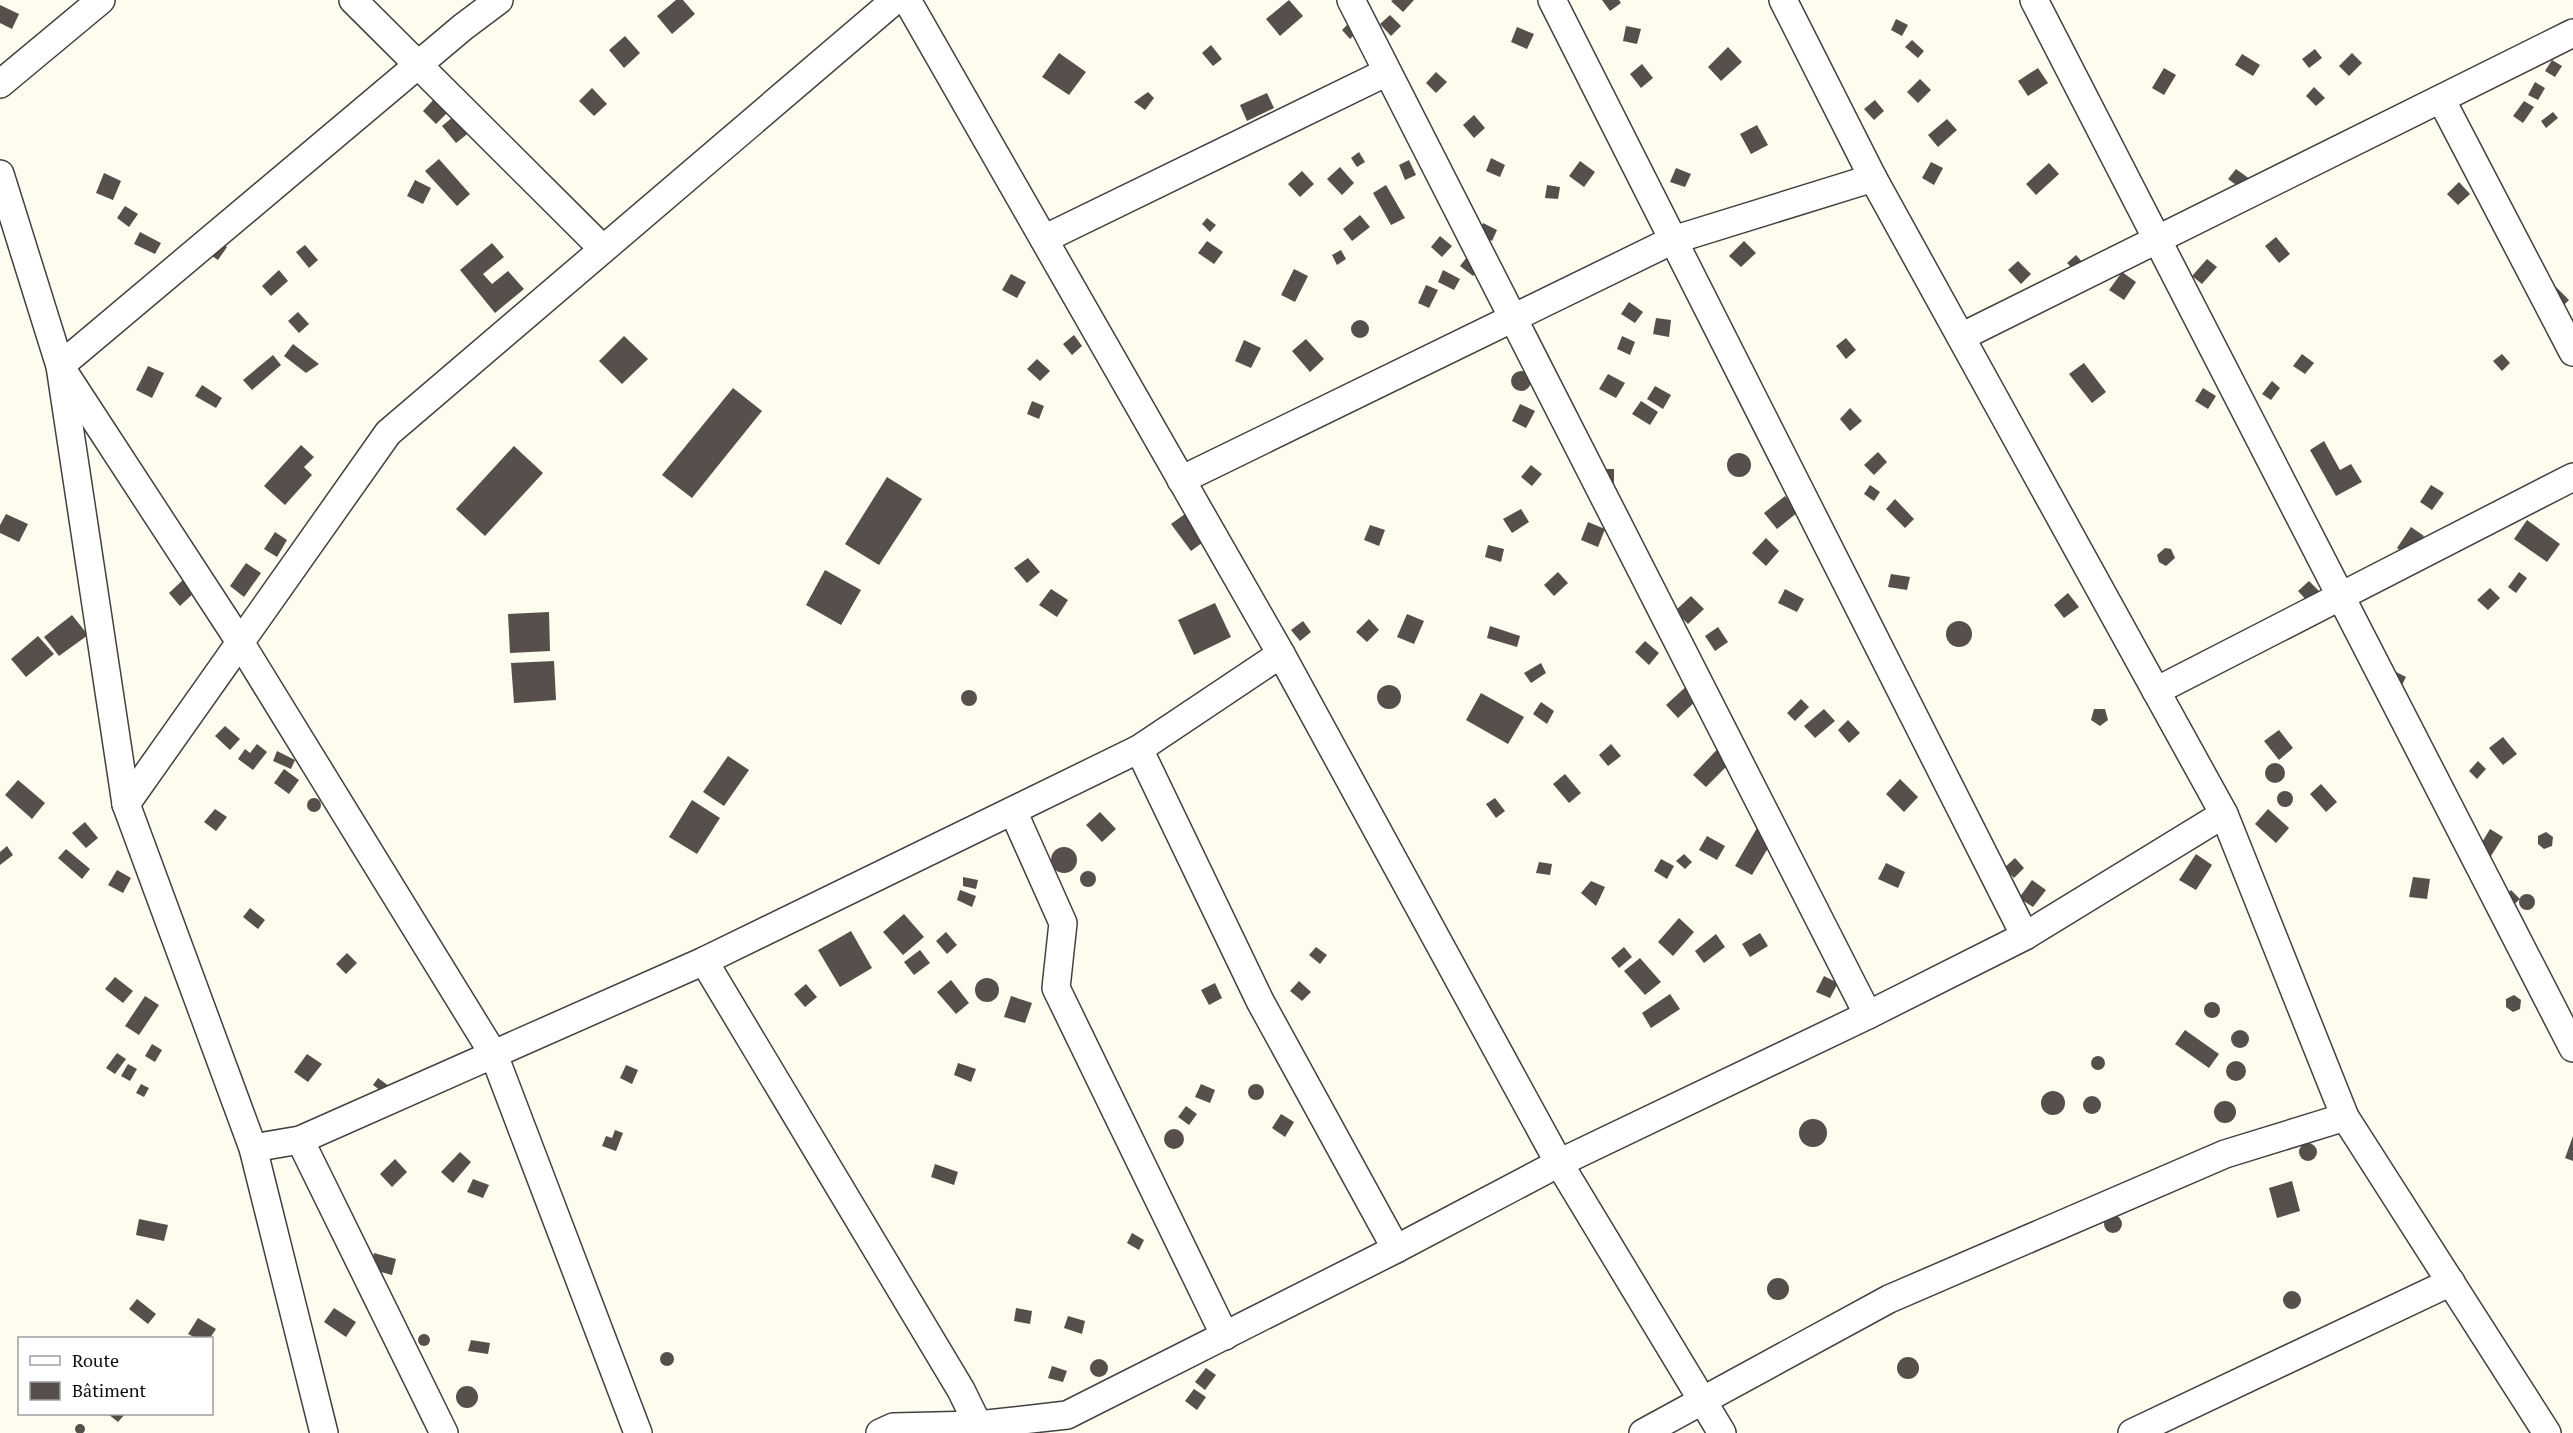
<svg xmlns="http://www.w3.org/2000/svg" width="2573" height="1433" viewBox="0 0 2573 1433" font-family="'PT Serif',serif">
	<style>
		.building { fill: #564f4b }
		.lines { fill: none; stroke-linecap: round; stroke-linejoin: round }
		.minor-casing { stroke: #414141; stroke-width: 30 }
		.minor { stroke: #fff; stroke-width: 27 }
	</style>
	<rect width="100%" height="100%" fill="#fefbef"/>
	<!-- building -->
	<g class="building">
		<polygon points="676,0 683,0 695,14 672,34 657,16"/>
		<polygon points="1289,0 1303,16 1280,36 1266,19"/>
		<polygon points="1393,0 1414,0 1403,12 1391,1"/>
		<polygon points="1602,0 1619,0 1621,3 1610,11"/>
		<polygon points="0,5 19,14 12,29 0,23"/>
		<polygon points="1390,15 1401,26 1391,36 1380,24"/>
		<polygon points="1896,19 1908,25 1902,36 1891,30"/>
		<polygon points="1349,23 1357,32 1350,39 1342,30"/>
		<polygon points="1626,26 1641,29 1637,44 1623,41"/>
		<polygon points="1517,27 1534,34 1527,49 1511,42"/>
		<polygon points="625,36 640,53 624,68 609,50"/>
		<polygon points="1912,40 1924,51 1918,58 1905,47"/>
		<polygon points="1211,45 1222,59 1213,66 1202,53"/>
		<polygon points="1728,47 1742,62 1721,81 1708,67"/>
		<polygon points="2315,49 2322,58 2309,68 2302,59"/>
		<polygon points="1059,53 1086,72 1069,95 1042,77"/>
		<polygon points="2352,53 2362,63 2349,76 2339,66"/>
		<polygon points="2242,54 2260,65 2253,76 2235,65"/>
		<polygon points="2552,60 2562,66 2555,77 2545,71"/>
		<polygon points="1642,64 1653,78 1641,88 1630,74"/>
		<polygon points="2038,68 2048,83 2028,96 2018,81"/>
		<polygon points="2164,68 2176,75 2164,95 2152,88"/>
		<polygon points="1436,72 1447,82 1436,93 1426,83"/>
		<polygon points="1920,79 1931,90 1918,103 1907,92"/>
		<polygon points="2535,82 2545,88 2538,100 2528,95"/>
		<polygon points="2314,87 2325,98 2316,106 2306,96"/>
		<polygon points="592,88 607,104 594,116 579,101"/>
		<polygon points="1148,92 1154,98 1145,110 1134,102"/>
		<polygon points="1267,93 1274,108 1247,121 1240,105"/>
		<polygon points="436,97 449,111 436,124 423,111"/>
		<polygon points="1875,100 1884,111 1874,120 1864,109"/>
		<polygon points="2524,101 2534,107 2523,123 2513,116"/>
		<polygon points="470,103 485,120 456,143 442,126"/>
		<polygon points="2553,112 2558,118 2546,128 2541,121"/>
		<polygon points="1474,115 1485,128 1474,138 1463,125"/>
		<polygon points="1947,119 1957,130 1938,147 1928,135"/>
		<polygon points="1757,125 1768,145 1751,154 1740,134"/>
		<polygon points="1359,152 1365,162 1357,167 1351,158"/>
		<polygon points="1491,158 1505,165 1500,177 1486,171"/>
		<polygon points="439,159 470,194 457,206 425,171"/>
		<polygon points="1409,160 1416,175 1405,180 1399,165"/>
		<polygon points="1580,161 1595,172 1584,187 1569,176"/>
		<polygon points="1931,162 1943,168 1934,185 1922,178"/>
		<polygon points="2049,163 2059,174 2036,195 2026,184"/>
		<polygon points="1340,167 1354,183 1342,195 1327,179"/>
		<polygon points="1676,168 1691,174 1685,187 1670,182"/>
		<polygon points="2236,169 2254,182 2246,192 2228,179"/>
		<polygon points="1302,171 1314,184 1300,197 1288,184"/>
		<polygon points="104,173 121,181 113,200 96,193"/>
		<polygon points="415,180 431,188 423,204 407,196"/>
		<polygon points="2459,182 2470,194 2458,205 2447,194"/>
		<polygon points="1386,185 1405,218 1391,225 1373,193"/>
		<polygon points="1547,185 1560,187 1558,199 1545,198"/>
		<polygon points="125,206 138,214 129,227 117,218"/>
		<polygon points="1360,215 1370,227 1352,241 1343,229"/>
		<polygon points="1207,218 1216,225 1210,232 1202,224"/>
		<polygon points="1483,223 1497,230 1492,241 1478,234"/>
		<polygon points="140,232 161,243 155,254 134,244"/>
		<polygon points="1440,236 1452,246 1442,257 1431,247"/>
		<polygon points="2276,237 2290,254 2279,263 2265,246"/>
		<polygon points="216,240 227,247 218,260 206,252"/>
		<polygon points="1207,241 1223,252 1214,264 1198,253"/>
		<polygon points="1744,241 1756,253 1741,267 1729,256"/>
		<polygon points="492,243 504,257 483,274 492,284 508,271 524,289 495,313 460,270"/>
		<polygon points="305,245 318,260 309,268 296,252"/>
		<polygon points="1341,250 1346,259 1337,265 1332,255"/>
		<polygon points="2076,255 2084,264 2076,272 2067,263"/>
		<polygon points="1467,257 1480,267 1473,276 1460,266"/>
		<polygon points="2207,259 2217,267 2202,284 2192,276"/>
		<polygon points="2018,261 2031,274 2021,284 2008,270"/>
		<polygon points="1294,269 1308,276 1295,302 1281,295"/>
		<polygon points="279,270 288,281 271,296 262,286"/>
		<polygon points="1443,270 1460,279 1454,290 1438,282"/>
		<polygon points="2122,272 2136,282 2124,300 2109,290"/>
		<polygon points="1011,274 1026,282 1017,298 1002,290"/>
		<polygon points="1426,285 1438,290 1429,308 1418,303"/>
		<polygon points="2556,287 2569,300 2552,317 2539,304"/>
		<polygon points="1629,302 1643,312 1635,323 1621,314"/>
		<polygon points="298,312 309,324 299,333 288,321"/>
		<polygon points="1656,318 1671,320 1669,337 1653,334"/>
		<circle cx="1360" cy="329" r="9"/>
		<polygon points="1074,335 1082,346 1072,355 1063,344"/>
		<polygon points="624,336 648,359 622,384 599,361"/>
		<polygon points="1622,336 1635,342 1630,355 1617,349"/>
		<polygon points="1846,338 1856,350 1846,359 1836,346"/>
		<polygon points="1306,339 1324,359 1310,372 1292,351"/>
		<polygon points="1244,340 1261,348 1251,368 1235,361"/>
		<polygon points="293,344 319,364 306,373 284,356"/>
		<polygon points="2302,354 2314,363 2305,374 2293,366"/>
		<polygon points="2502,354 2510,363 2502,371 2493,361"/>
		<polygon points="273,355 281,365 252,390 243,380"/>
		<polygon points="1037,359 1050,371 1040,381 1027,369"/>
		<polygon points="2084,363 2106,392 2092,403 2069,374"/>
		<polygon points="148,366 164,373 152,398 136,390"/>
		<circle cx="1521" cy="381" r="10"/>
		<polygon points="1608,374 1625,383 1616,398 1599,389"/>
		<polygon points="2272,381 2280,388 2271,400 2262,394"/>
		<polygon points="202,385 222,398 216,408 195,396"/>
		<polygon points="1655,386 1671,395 1663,409 1647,399"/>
		<polygon points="733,388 762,411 692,498 662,475"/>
		<polygon points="2203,388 2216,396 2208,409 2195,401"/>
		<polygon points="1032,401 1044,406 1039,419 1027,414"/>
		<polygon points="1641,401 1658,412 1650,425 1632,414"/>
		<polygon points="1520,404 1535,411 1526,428 1512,421"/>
		<polygon points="1850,408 1862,421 1850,431 1840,419"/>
		<polygon points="2324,441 2340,470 2351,464 2362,482 2336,496 2310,450"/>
		<polygon points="301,445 314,457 304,467 312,475 285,505 264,486"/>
		<polygon points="514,446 543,473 485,536 456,509"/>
		<polygon points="1878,452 1887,462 1874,475 1864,465"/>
		<circle cx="1739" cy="465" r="12"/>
		<polygon points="1531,465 1542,474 1532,486 1521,477"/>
		<polygon points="1593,469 1614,469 1614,490"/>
		<polygon points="887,477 922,499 879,565 845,544"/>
		<polygon points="1870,485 1880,492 1874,501 1864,494"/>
		<polygon points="2431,485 2444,493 2432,510 2420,502"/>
		<polygon points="1785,496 1798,512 1777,529 1764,513"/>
		<polygon points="1895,499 1914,519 1905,528 1886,509"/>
		<polygon points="1203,501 1222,528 1191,551 1171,524"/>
		<polygon points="1521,509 1529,522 1512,533 1503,519"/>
		<polygon points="6,514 28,524 19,542 0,533 0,525"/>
		<polygon points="2527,520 2560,544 2547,562 2514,539"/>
		<polygon points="1588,522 1605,529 1598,547 1581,540"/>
		<polygon points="1370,525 1385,530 1379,546 1364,540"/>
		<polygon points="2411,527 2424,536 2410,557 2397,548"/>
		<polygon points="275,532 287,540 277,557 264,549"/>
		<polygon points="1766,538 1779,551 1766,566 1752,553"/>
		<polygon points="1488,545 1504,549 1501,562 1485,557"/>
		<polygon points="2165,548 2171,549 2175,558 2166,566 2159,562 2157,555"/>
		<polygon points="1028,558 1040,572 1027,583 1014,568"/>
		<polygon points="246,563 261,573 244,597 230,586"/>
		<polygon points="825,570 861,590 841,625 806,605"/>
		<polygon points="1558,572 1568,583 1554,596 1544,585"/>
		<polygon points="2519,572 2527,578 2516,593 2508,587"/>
		<polygon points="1891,574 1910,577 1907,590 1888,587"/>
		<polygon points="185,578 196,591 180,606 169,593"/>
		<polygon points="2309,581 2319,591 2308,602 2298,591"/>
		<polygon points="2490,588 2500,598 2488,610 2477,600"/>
		<polygon points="1051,589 1068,600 1057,617 1039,605"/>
		<polygon points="1785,589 1804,599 1797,612 1778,603"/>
		<polygon points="2068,593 2079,607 2064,618 2054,605"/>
		<polygon points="1691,596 1704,609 1688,624 1675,611"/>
		<polygon points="1215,603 1231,637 1194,655 1178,620"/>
		<polygon points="549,612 550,651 510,653 508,614"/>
		<polygon points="1407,614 1424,621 1414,644 1397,637"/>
		<polygon points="72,615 88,635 59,656 44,637"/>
		<polygon points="1369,619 1379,630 1367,642 1356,632"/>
		<polygon points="1303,621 1311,632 1300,641 1291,630"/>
		<circle cx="1959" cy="634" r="13"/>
		<polygon points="1490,626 1520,636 1517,647 1487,638"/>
		<polygon points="1718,627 1728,642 1715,651 1705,636"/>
		<polygon points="38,636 54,654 26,677 11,659"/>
		<polygon points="1645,641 1659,653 1649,665 1635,652"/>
		<polygon points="554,661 556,700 514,703 511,663"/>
		<polygon points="1541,663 1546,673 1531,683 1524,673"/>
		<polygon points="2394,671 2406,677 2401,687 2389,681"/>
		<polygon points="1690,683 1702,695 1678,718 1666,705"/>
		<circle cx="1389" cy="697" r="12"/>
		<circle cx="969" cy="698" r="8"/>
		<polygon points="1481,693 1524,717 1508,744 1466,720"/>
		<polygon points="1801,699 1809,707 1795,721 1787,713"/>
		<polygon points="1541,702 1554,711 1547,724 1533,714"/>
		<polygon points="1824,709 1835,721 1815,738 1804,726"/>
		<polygon points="2094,709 2105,709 2108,720 2100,726 2091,720"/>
		<polygon points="1848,720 1860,733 1849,743 1838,730"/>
		<polygon points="225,726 240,739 230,750 215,736"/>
		<polygon points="2279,730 2293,748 2279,760 2264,741"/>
		<polygon points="2503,737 2517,754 2503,765 2489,748"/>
		<polygon points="1727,739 1741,752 1706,787 1693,775"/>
		<polygon points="257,744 267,752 253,770 238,759 245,749 250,753"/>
		<polygon points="1611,744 1621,756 1608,766 1599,755"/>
		<polygon points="277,751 295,760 291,769 273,761"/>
		<polygon points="728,756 749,770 724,806 703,792"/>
		<polygon points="2478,761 2486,769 2477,779 2469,771"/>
		<circle cx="2275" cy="773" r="10"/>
		<polygon points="284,769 299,780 289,794 274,783"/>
		<polygon points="1565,774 1581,793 1569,803 1553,784"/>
		<polygon points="1900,779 1918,797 1904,812 1886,794"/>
		<polygon points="18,780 45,803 32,819 5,795"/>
		<polygon points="2321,784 2337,802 2326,812 2310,794"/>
		<circle cx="2285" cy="799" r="8"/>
		<polygon points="1495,798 1505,811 1496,818 1486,804"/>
		<circle cx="314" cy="805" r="7"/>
		<polygon points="692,800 720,818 697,854 669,837"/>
		<polygon points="215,809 227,817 216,831 204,822"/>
		<polygon points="2268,809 2289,828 2276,843 2255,824"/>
		<polygon points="1100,812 1116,829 1102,842 1086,825"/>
		<polygon points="85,822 98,838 86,848 72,833"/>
		<polygon points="1757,828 1774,838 1752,875 1735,866"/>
		<polygon points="2490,829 2503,837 2491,856 2478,849"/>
		<polygon points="2546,832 2553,837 2552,846 2544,849 2538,844 2538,836"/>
		<polygon points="1707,836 1725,846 1717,860 1699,850"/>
		<polygon points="7,846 13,855 0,865 0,852"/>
		<circle cx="1064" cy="860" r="13"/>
		<polygon points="66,849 90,869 82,879 58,858"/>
		<polygon points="1684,854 1692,862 1685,869 1676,861"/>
		<polygon points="2196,854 2212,865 2196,890 2179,880"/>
		<polygon points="2015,858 2024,868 2014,878 2004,868"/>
		<polygon points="1661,859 1674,866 1667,879 1654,871"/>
		<polygon points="1539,862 1552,864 1550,875 1536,873"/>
		<polygon points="1886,863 1905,872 1898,888 1878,879"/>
		<polygon points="117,870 131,878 123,893 108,885"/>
		<circle cx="1088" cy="879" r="8"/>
		<polygon points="963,877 978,880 976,889 963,886"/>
		<polygon points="2413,877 2430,879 2427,899 2409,897"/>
		<polygon points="2032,880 2046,890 2033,907 2019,898"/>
		<polygon points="1591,881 1605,887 1596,906 1581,893"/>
		<polygon points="960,890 976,896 972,907 957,900"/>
		<polygon points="2511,890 2520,899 2507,911 2498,903"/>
		<circle cx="2527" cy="902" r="8"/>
		<polygon points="250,908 265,920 258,929 243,917"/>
		<polygon points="904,914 924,937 903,955 883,932"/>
		<polygon points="1679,918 1694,932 1673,956 1658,942"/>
		<polygon points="851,931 872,968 840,987 818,950"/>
		<polygon points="946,932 957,945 947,954 936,941"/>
		<polygon points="1760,933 1768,946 1750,957 1742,944"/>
		<polygon points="1716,934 1725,947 1704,963 1695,951"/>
		<polygon points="1316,947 1327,955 1320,964 1309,955"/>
		<polygon points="1624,947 1632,957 1619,968 1611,958"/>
		<polygon points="920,950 930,963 914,975 904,962"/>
		<polygon points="347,953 357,963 346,974 336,964"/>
		<polygon points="1640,958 1661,982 1645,995 1624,971"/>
		<polygon points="1824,976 1838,983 1830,998 1816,992"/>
		<polygon points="115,977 133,991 123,1003 105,989"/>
		<circle cx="987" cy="990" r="12"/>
		<polygon points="951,980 969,1003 956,1014 937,992"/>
		<polygon points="1299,981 1311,992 1302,1001 1290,991"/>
		<polygon points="1215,983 1222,998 1209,1005 1201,990"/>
		<polygon points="806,984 817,997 805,1007 794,994"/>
		<polygon points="1670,994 1680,1009 1651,1028 1642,1013"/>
		<polygon points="2514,995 2521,1000 2520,1009 2513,1012 2506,1007 2506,999"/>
		<polygon points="145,996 159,1005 139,1035 125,1026"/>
		<polygon points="1011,996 1032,1003 1025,1023 1004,1017"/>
		<circle cx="2212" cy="1010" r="8"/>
		<polygon points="2185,1030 2219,1054 2209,1068 2175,1044"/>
		<circle cx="2240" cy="1039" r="9"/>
		<polygon points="152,1044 162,1050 155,1062 145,1056"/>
		<polygon points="117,1053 126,1059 115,1074 106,1068"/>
		<polygon points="307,1054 322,1064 308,1082 294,1072"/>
		<circle cx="2098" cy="1063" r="7"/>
		<circle cx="2236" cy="1071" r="10"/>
		<polygon points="958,1063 976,1069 971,1082 954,1075"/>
		<polygon points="128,1064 137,1069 130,1081 121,1076"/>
		<polygon points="626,1065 638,1070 632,1084 620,1078"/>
		<polygon points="378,1078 393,1089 388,1096 373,1085"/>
		<circle cx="1256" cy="1092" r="8"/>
		<polygon points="141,1084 149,1088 144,1097 136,1093"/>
		<polygon points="1201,1084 1215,1090 1210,1103 1195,1097"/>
		<circle cx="2053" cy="1103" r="12"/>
		<circle cx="2092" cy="1105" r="9"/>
		<circle cx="2225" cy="1112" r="11"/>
		<polygon points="1186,1106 1197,1114 1189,1125 1178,1117"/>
		<polygon points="1281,1114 1294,1122 1285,1137 1272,1128"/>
		<circle cx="1813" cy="1133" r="14"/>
		<circle cx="1174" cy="1139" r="10"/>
		<polygon points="615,1130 623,1133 616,1151 602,1146 606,1136 612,1138"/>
		<polygon points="2573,1136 2573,1161 2565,1158"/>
		<circle cx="2308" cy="1152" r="9"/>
		<polygon points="460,1152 471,1162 453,1183 441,1172"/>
		<polygon points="395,1159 407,1172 392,1187 380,1174"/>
		<polygon points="935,1164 958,1172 954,1185 931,1177"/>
		<polygon points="473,1179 489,1185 483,1198 467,1192"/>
		<polygon points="2292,1181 2300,1211 2277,1218 2269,1188"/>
		<circle cx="2113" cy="1224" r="9"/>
		<polygon points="139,1219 168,1225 164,1241 136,1235"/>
		<polygon points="1132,1233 1144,1240 1139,1250 1127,1243"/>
		<polygon points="374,1253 396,1259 392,1275 370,1269"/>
		<circle cx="1778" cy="1289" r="11"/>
		<circle cx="2292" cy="1300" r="9"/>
		<polygon points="137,1299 156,1314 148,1324 129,1309"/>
		<polygon points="334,1308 356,1322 346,1337 324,1322"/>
		<polygon points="1016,1308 1032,1311 1030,1324 1014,1321"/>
		<polygon points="1068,1316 1085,1321 1082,1334 1064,1328"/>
		<polygon points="198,1318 216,1329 210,1338 196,1338 188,1334"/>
		<circle cx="424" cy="1340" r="6"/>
		<polygon points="471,1340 490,1343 488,1354 468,1351"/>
		<circle cx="667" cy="1359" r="7"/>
		<circle cx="1908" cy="1368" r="11"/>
		<circle cx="1099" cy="1368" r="9"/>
		<polygon points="1052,1366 1067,1371 1063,1382 1048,1378"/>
		<polygon points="1206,1368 1216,1375 1205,1390 1195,1382"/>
		<circle cx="467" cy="1397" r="11"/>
		<polygon points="1194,1389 1206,1397 1197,1410 1185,1401"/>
		<polygon points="108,1414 125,1414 118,1422"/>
		<circle cx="80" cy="1429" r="5"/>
	</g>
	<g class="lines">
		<defs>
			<g id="minor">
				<polyline points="353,0 603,249"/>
				<polyline points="907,0 1281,654 1559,1163 1722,1433"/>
				<polyline points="1351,0 1868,1015"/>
				<polyline points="1552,0 2025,936"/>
				<polyline points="1783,0 1873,178 2224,814 2345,1117 2547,1433"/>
				<polyline points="2034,0 2573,1048"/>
				<polyline points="0,84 101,0"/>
				<polyline points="2441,99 2573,352"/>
				<polyline points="0,174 60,366 240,642 494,1055 638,1433"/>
				<polyline points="1044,239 1387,72"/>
				<polyline points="1961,337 2573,33"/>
				<polyline points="1181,480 1673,240 1873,178"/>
				<polyline points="2156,691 2573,477"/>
				<polyline points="1139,749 1260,1001 1396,1249"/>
				<polyline points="126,804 388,433 895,0"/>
				<polyline points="1013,811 1063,923 1056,988 1225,1336"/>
				<polyline points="704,961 961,1390 982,1433"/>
				<polyline points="300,1140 444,1433"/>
				<polyline points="253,1148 300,1140 704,961 1139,749 1281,654"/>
				<polyline points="324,1433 253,1148 126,804 60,366 463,27 499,0"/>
				<polyline points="880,1433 893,1427 978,1425 1067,1415 1396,1249 1559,1163 1868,1015 2025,936 2224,814"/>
				<polyline points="1643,1433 1889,1299 2225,1154 2345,1117"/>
				<polyline points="2132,1433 2451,1282"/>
			</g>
		</defs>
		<!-- minor casing -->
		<use href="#minor" class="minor-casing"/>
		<!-- minor -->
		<use href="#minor" class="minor"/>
	</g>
	<!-- legend -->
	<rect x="18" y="1337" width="195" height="78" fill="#ffffff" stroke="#9f9f9f" stroke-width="1.5"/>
	<rect x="30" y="1356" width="30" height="9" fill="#ffffff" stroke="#9f9f9f" stroke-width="1.5"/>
	<text x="72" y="1367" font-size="18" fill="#0e0e0e">Route</text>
	<rect x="30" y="1382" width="30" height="18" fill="#564f4b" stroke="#9f9f9f" stroke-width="1.5"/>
	<text x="72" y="1397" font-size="18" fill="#0e0e0e">Bâtiment</text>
</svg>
